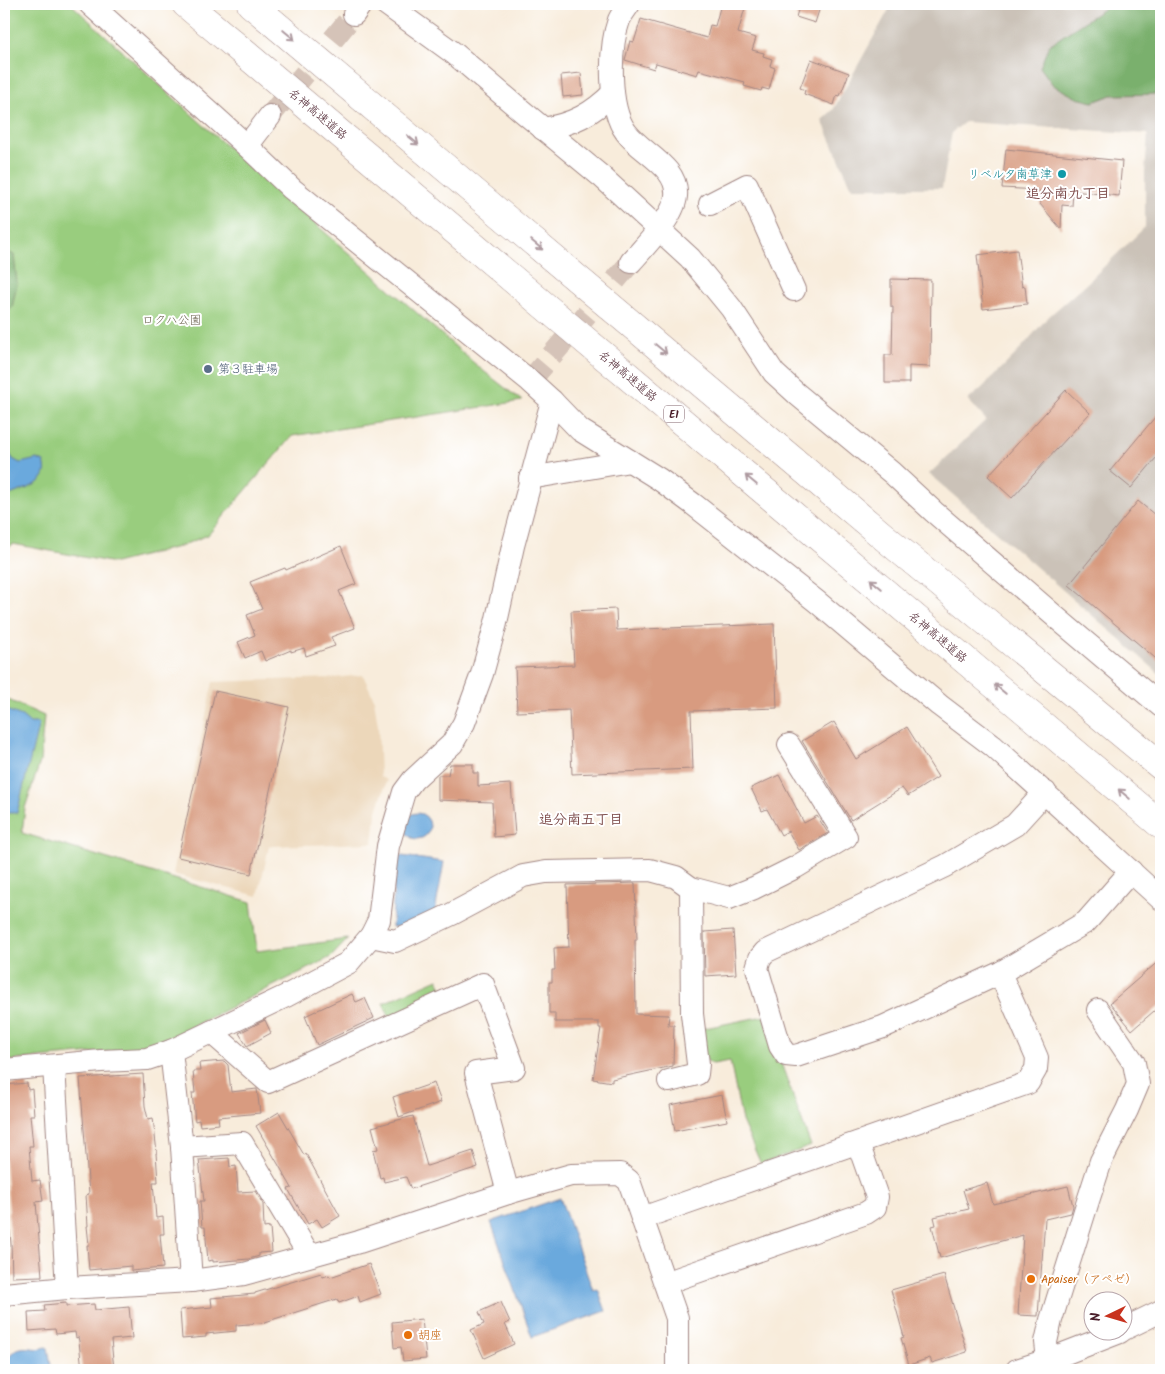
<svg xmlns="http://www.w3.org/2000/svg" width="1165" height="1374" viewBox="0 0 1165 1374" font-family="Kalam,'Klee One',sans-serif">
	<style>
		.built { fill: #ecd7ba }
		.industrial { fill: #cbc2b8 }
		.green { fill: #99cd7e; stroke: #727654 }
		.forest { fill: #7ab06d; stroke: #62684c }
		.water { fill: #6aa9dd; stroke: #5a6484 }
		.building { fill: #d89b80 }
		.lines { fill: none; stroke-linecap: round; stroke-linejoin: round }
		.minor-tunnel { stroke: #d5c3b8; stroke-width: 22; stroke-dasharray: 22 11; stroke-linecap: butt }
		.minor-casing { stroke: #a18683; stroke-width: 24 }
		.highway-casing { stroke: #a18683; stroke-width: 29 }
		.minor { stroke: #fff; stroke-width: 22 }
		.highway { stroke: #fff; stroke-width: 28 }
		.oneway { stroke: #ae9aa0 }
		.culture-dot { fill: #0f9aa8; stroke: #fff; stroke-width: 2 }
		.service-dot { fill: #5c6f8a; stroke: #fff; stroke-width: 2 }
		.food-dot { fill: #e8710a; stroke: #fff; stroke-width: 2 }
		.labels { text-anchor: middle; stroke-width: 4; stroke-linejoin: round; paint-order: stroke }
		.shield { fill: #fff; stroke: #80626b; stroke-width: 1 }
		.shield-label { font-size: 11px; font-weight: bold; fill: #4a1f2b }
		.street-label { font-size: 12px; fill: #4a1f2b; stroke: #fff }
		.culture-label { font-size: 12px; fill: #0d838f; stroke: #fff; text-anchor: end }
		.park-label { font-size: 12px; fill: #665c48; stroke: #fff }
		.service-label { font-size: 12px; fill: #4e5e75; stroke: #fff; text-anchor: start }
		.food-label { font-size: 12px; fill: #c56008; stroke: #fff; text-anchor: start }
		.neighbourhood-label { font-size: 14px; font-weight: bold; fill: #7c4a49; stroke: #fff }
	</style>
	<rect width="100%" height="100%" fill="#fff"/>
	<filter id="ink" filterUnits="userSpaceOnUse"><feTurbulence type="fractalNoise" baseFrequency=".02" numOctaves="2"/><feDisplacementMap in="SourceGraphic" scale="10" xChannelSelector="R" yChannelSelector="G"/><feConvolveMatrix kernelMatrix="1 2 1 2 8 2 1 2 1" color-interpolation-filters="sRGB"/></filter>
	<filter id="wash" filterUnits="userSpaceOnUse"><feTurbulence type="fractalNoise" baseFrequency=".0096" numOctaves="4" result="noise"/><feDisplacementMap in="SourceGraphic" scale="20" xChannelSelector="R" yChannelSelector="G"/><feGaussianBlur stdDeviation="1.12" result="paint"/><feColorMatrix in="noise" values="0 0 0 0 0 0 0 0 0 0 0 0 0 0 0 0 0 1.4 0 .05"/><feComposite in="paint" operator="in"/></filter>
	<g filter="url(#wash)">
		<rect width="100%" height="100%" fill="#f8ecdb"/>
		<!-- built -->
		<polygon class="built" points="363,675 374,699 378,726 380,777 387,780 376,814 373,843 269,846 258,896 173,874 213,682 333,678"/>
		<!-- industrial -->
		<polygon class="industrial" points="892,4 1161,4 1161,675 929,474 986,420 968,400 982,388 1017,353 1047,318 1086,284 1145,227 1145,172 1148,134 965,122 952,132 942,188 852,188 822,120 833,110"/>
		<!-- green -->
		<g class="green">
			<polygon points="4,4 71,4 222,142 481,369 522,401 292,436 208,535 178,547 115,563 13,544 4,552"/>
			<polygon points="4,698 44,716 40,762 25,808 22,833 251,902 257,951 348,939 331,957 149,1048 4,1061"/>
			<polygon points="438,979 445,994 390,1018 383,1003"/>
			<polygon points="764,1016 811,1146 761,1164 742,1121 730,1061 713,1064 702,1058 700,1029"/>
		</g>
		<!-- forest -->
		<g class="forest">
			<polygon points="1111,4 1161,4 1161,94 1112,95 1093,102 1077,98 1053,85 1040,67 1049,45"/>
			<polygon points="4,250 14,255 17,283 12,308 4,312"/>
		</g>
		<!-- water -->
		<g class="water">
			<path d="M 4,445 L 13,459 L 20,463 L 37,459 L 44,462 C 53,486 19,489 4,498 Z"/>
			<polygon points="4,709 22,716 30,723 39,723 17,813 4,813"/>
			<circle cx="417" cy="826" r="13"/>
			<polygon points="395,855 444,862 435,912 405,927 392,927"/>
			<polygon points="560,1198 593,1290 598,1289 606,1311 532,1337 491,1222"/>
			<path d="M 46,1347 L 48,1348 L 52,1370 L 4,1370 L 4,1361 C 8,1357 14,1349 21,1348 C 29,1346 37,1351 46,1347 Z"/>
		</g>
		<g id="blocks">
			<!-- building -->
			<g class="building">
				<polygon points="721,4 746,4 738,33 756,38 752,50 764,53 763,56 772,59 770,66 775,68 769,90 762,88 761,91 744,86 745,82 699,70 697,75 656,63 654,69 625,60 630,41 634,42 641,19 707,38 710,25 715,26"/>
				<polygon points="800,4 821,4 815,23 796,17"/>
				<polygon points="811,59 849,73 840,96 837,95 834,105 804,94 805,90 800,88"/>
				<polygon points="581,73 583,95 563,97 561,75"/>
				<polygon points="1006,149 1122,161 1119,196 1073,191 1072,206 1062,205 1061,229 1040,204 1039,190 1002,188"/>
				<polygon points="1017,250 1022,287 1025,286 1027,304 983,309 977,255"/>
				<polygon points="891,279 931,280 930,367 909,366 909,383 885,383 885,355 892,355 893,307 891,307"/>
				<polygon points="1066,390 1090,413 1012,498 988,476"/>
				<polygon points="1161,410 1161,452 1131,488 1110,471"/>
				<polygon points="1138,501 1161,520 1161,663 1069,585"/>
				<polygon points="341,546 356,584 339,591 355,628 331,637 335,646 306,656 304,648 291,652 291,650 265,661 261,651 245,658 238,642 255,635 247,615 262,609 250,582 285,568 286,570"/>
				<polygon points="616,609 617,630 774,624 777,708 691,711 693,769 572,774 569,710 517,712 515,667 574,665 571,611"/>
				<polygon points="215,691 289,707 251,874 178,857"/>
				<polygon points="834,722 856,759 907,727 938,777 908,796 902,788 851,820 802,741"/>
				<polygon points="450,764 473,764 473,773 478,773 478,786 511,784 515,835 494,837 492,802 438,800 438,775 448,775"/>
				<polygon points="779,775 804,823 817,816 828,833 799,850 788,831 781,835 767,809 762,811 751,788"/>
				<polygon points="635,883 637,940 635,940 636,1014 669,1015 668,1025 674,1025 673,1066 612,1079 612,1082 593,1079 601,1028 599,1028 599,1022 555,1022 555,1013 549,1013 549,982 552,982 552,970 555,970 554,948 569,947 567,885"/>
				<polygon points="733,930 736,974 705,976 704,932"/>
				<polygon points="1161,959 1161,1005 1132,1030 1110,1003"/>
				<polygon points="352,994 356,1002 365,998 374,1018 317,1045 305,1016"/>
				<polygon points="265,1020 271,1033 247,1046 239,1033"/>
				<polygon points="224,1061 228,1065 231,1092 257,1089 260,1113 218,1117 219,1124 200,1126 199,1120 195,1121 192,1093 195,1093 193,1071 200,1071 199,1063"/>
				<polygon points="143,1074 145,1106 148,1119 153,1118 157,1153 156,1153 158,1182 153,1182 156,1218 163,1217 164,1234 160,1234 163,1268 131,1271 131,1266 89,1270 87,1245 89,1245 87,1226 88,1226 86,1195 89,1194 80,1078"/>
				<polygon points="27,1083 28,1090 32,1089 34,1115 30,1115 33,1146 29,1146 32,1181 40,1180 43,1201 36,1202 42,1276 12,1277 11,1244 8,1211 9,1211 4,1152 4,1085"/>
				<polygon points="434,1083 441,1102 399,1117 393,1097"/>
				<polygon points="722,1095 727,1121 675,1131 670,1105"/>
				<polygon points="279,1112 304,1155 306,1154 340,1216 322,1227 317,1219 308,1224 288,1189 292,1188 256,1126"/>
				<polygon points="413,1116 427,1166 473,1151 478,1167 411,1189 406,1177 384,1182 383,1177 380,1178 373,1150 378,1149 372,1127"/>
				<polygon points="229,1158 230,1167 236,1166 238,1192 255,1191 263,1204 264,1228 270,1227 272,1252 259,1253 259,1256 249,1259 213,1262 213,1260 208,1261 205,1227 202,1227 200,1201 204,1201 199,1160"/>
				<polygon points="987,1183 993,1204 1068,1186 1073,1206 1071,1213 1045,1219 1038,1316 1018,1315 1023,1235 940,1258 932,1226 936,1225 934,1217 969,1209 963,1190"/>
				<polygon points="369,1264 381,1294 360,1302 358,1296 339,1303 337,1299 262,1323 236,1325 236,1331 206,1334 206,1337 182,1339 180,1310 212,1307 211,1298 255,1294 255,1293 321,1273 323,1277 329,1275 330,1277"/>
				<polygon points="944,1275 967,1352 932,1363 930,1358 909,1365 901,1338 904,1337 891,1290"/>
				<polygon points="501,1302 510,1322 505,1324 514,1344 484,1358 471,1330 484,1324 479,1312"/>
				<polygon points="66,1303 66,1306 94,1304 95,1310 129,1307 132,1338 111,1340 114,1369 82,1370 79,1341 78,1337 76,1338 75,1332 56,1334 55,1329 29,1331 28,1312 45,1311 44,1305"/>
				<polygon points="422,1319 426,1359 403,1361 401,1347 394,1348 392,1322"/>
			</g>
		</g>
	</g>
	<g filter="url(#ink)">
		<use href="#blocks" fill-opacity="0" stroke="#a18683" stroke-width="1"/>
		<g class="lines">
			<!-- minor-tunnel -->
			<g class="minor-tunnel">
				<polyline points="270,116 354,14"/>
				<polyline points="530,381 631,262"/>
			</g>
			<defs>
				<g id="minor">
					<polyline points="386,4 455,54 522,111 602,177 690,258 731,308 774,373 798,395 892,473 934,512 1058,619 1161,706"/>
					<path d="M 629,4 C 626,9 621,15 619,20 C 609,48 608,108 626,132 C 641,153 679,167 676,196 C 674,217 645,246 631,262"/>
					<polyline points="354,14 361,4"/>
					<path d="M 543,129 C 573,124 592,114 613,93"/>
					<polyline points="247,146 270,116"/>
					<polyline points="710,204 747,185 794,290"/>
					<polyline points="552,401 580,430 659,479 693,504 816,601 939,705 993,746 1161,899"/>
					<polyline points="530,478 630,461"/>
					<polyline points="1045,792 1015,825 945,866 765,952 760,958 757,968 780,1046 786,1055 796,1056 883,1027 1000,973 1086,922 1131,871"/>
					<polyline points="371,936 395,941 452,914 523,876 546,872 650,870 676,877 691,888 729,898 754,888 796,867 846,837 789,745"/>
					<polyline points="211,1032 268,1082 483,984 514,1068 476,1073 508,1193"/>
					<polyline points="171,1051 182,1147 191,1281"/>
					<polyline points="54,1066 67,1288"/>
					<polyline points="4,1070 101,1061 147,1059 171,1051 286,996 348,963 371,936 379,920 388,846 404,792 413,780 452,744 464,723 482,674 496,623 513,546 552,401 530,381 292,189 247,146 90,4"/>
					<polyline points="669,1081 697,1074 698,1064 692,1014 691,888"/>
					<polyline points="182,1147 242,1143 309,1255"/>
					<polyline points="642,1218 1028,1083 1036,1069 1037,1058 1000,973"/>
					<polyline points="665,1283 866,1213 875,1207 877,1197 858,1143"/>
					<polyline points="4,1294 67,1288 191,1281 244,1274 359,1242 508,1193 571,1175 620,1174 629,1181 677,1318 677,1370"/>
					<polyline points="1122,1330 1161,1311"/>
					<polyline points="1048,1360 1046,1342 1051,1320 1088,1201 1101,1161 1127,1110 1138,1084 1134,1063 1098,1010"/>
					<polyline points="1017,1370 1048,1360 1120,1332"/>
				</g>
				<g id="highway">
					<polyline points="186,4 1161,825"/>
					<polyline points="251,4 884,537 1161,766"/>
				</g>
			</defs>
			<!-- minor casing -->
			<use href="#minor" class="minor-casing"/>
			<!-- highway casing -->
			<use href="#highway" class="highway-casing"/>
			<!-- minor -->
			<use href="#minor" class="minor"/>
			<!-- highway -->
			<use href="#highway" class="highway"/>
		</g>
		<!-- one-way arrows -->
		<defs><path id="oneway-shaft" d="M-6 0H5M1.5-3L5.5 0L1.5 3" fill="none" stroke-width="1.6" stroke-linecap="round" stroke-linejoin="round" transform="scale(1.25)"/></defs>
		<g class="oneway">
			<use href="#oneway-shaft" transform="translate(289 35) rotate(40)"/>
			<use href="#oneway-shaft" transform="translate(413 140) rotate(40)"/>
			<use href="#oneway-shaft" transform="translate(537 245) rotate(40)"/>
			<use href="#oneway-shaft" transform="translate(661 349) rotate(40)"/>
			<use href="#oneway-shaft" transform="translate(751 480) rotate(-140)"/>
			<use href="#oneway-shaft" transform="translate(876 584) rotate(-140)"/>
			<use href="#oneway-shaft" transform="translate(1000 689) rotate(-140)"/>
			<use href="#oneway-shaft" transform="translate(1124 794) rotate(-140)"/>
		</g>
	</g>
	<!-- markers -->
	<circle class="culture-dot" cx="1062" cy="174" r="5"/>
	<circle class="service-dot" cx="208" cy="369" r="5"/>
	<g class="food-dot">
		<circle cx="1031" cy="1279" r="5"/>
		<circle cx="408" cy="1335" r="5"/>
	</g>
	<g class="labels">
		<!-- shield labels -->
		<rect class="shield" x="664" y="405.5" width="20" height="17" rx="4"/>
		<g class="shield-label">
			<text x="674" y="418">E1</text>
		</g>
		<!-- street labels -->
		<g class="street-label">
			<text transform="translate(318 114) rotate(40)" y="4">名神高速道路</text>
			<text transform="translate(628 376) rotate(40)" y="4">名神高速道路</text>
			<text transform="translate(938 637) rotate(40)" y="4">名神高速道路</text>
		</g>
		<!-- culture labels -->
		<g class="culture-label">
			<text x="1052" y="178">リベルタ南草津</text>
		</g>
		<!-- park labels -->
		<g class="park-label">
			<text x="172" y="324">ロクハ公園</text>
		</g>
		<!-- service labels -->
		<g class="service-label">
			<text x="218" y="373">第３駐車場</text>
		</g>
		<!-- food labels -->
		<g class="food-label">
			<text x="1041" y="1283">Apaiser（アペゼ）</text>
			<text x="418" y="1339">胡座</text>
		</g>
		<!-- neighbourhood labels -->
		<g class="neighbourhood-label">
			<text x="1068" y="198">追分南九丁目</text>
			<text x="581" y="824">追分南五丁目</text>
		</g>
	</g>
	<!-- margin -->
	<rect width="1165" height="1374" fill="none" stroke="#fff" stroke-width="20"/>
	<!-- north arrow -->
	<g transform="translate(1108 1316) rotate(265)"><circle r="24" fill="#ffffff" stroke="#b7a5aa"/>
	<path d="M0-4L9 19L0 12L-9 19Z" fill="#c8321e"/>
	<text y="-8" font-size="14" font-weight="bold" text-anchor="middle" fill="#4a1f2b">N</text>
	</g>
</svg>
